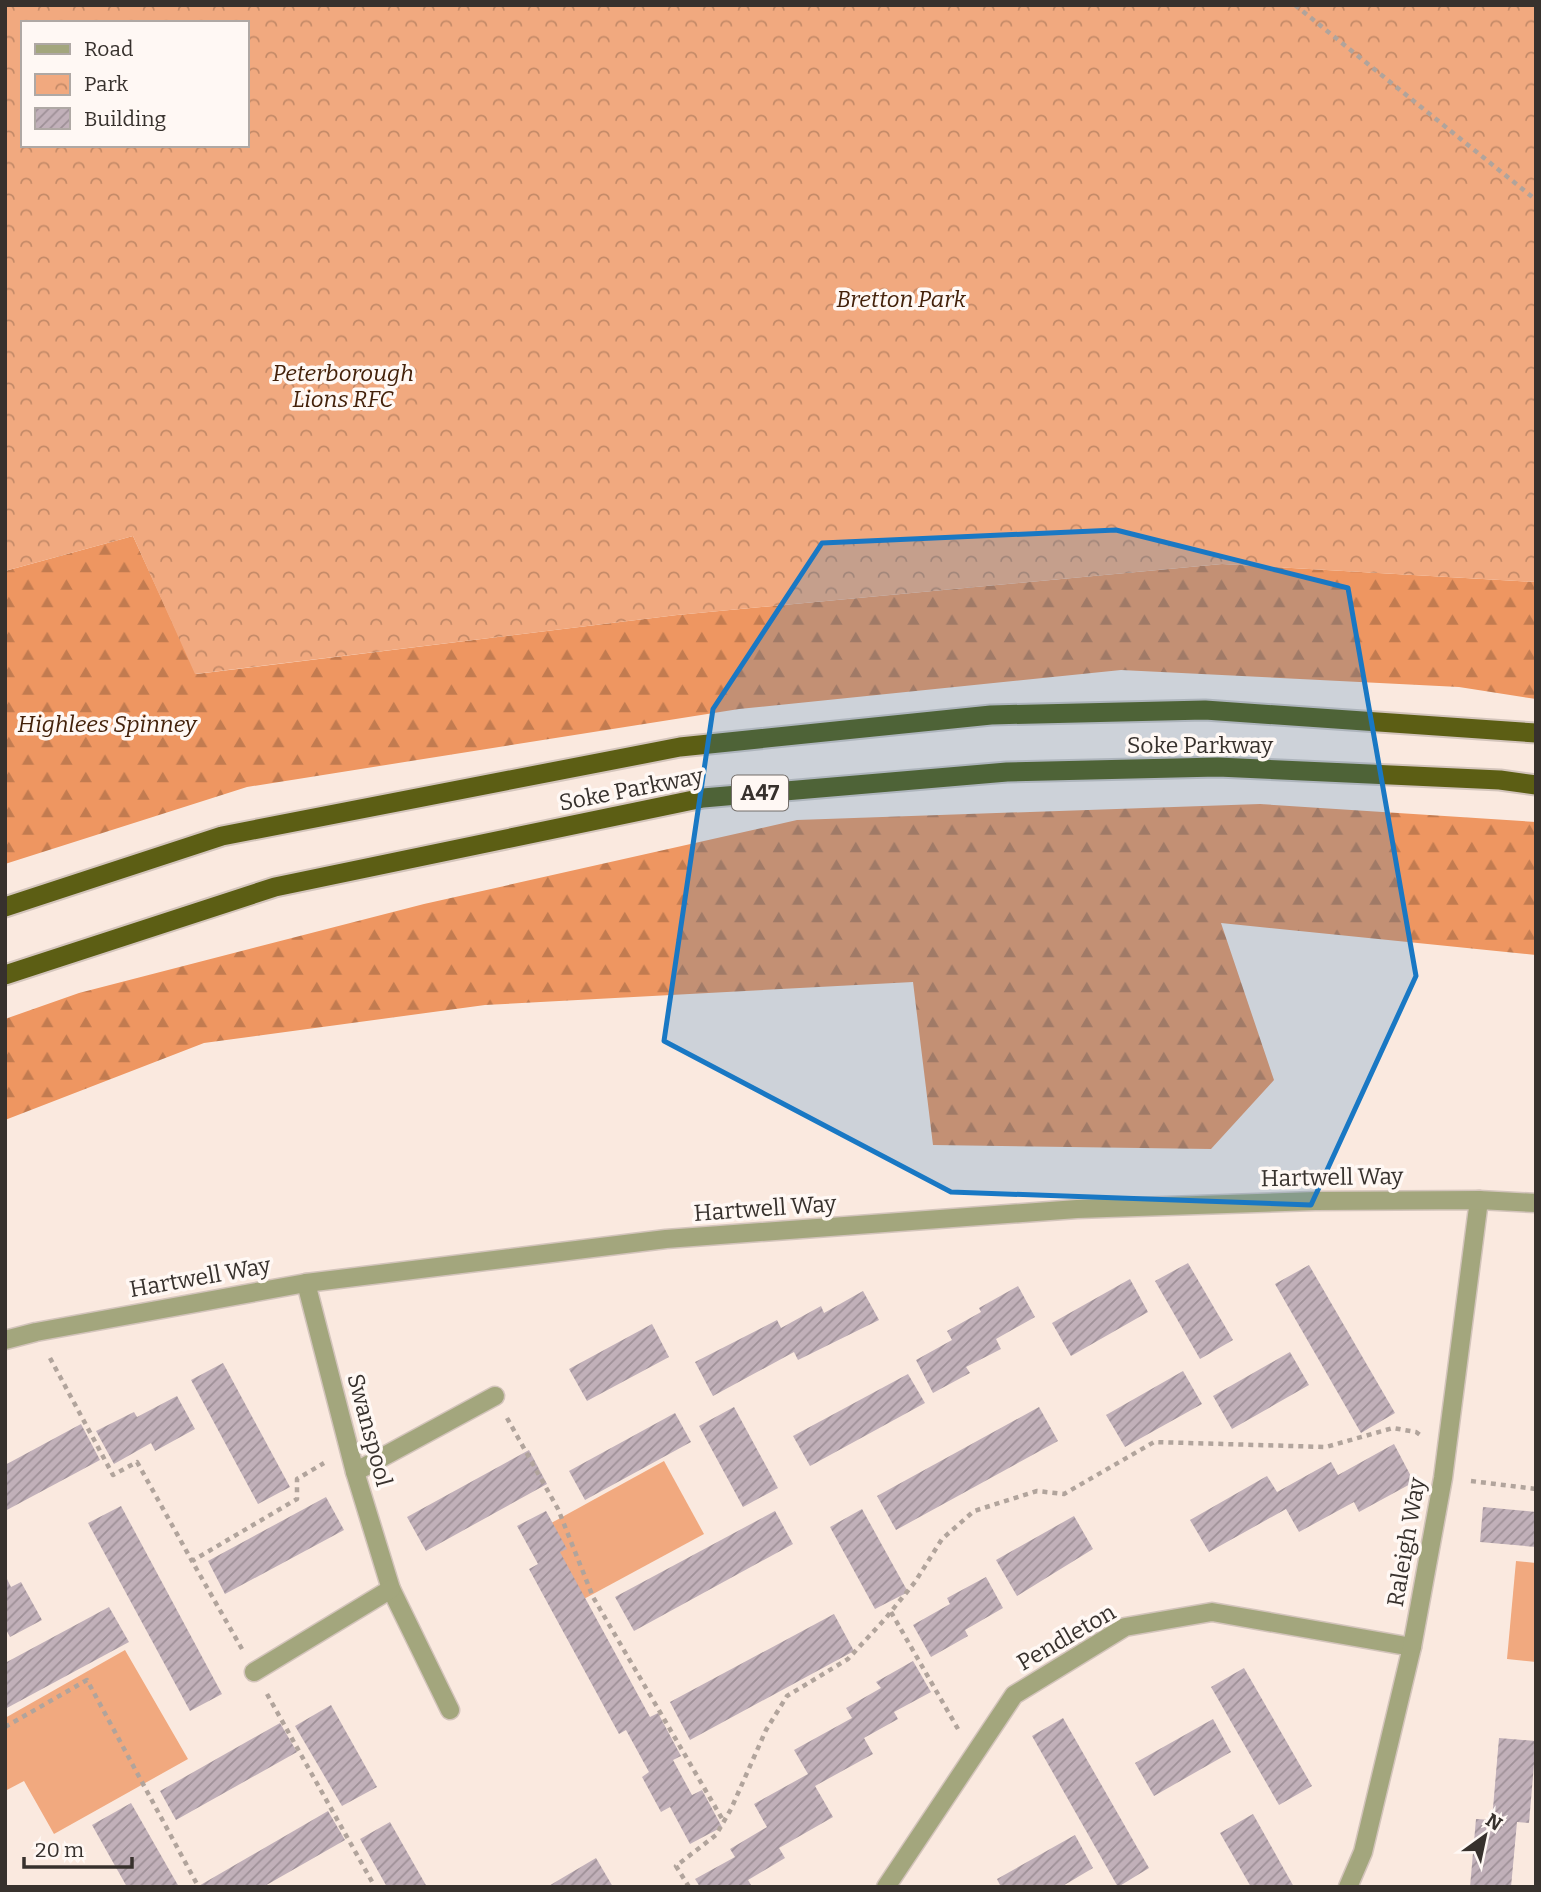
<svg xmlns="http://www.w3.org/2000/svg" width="1541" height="1892" viewBox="0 0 1541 1892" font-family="Bitter,serif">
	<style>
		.grass { fill: #f1a97f }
		.forest { fill: url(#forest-firs) }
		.park { fill: url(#park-crowns); fill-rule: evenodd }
		.building { fill: url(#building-hatch) }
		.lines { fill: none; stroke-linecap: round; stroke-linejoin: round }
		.service-casing { stroke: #d3c4bb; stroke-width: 21 }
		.minor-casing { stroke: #d3c4bb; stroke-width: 21 }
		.tertiary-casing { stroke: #d3c4bb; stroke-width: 21 }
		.trunk-casing { stroke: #d3c4bb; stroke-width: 23 }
		.path { stroke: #b1a49c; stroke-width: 4.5; stroke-dasharray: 5 5; stroke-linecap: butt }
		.service { stroke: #a3a67d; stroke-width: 18 }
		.minor { stroke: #a3a67d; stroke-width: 18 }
		.tertiary { stroke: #a3a67d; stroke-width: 18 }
		.trunk { stroke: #5c5e14; stroke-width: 19 }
		.marked { fill: #1978c4; fill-opacity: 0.2; stroke: #1978c4; stroke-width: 5; stroke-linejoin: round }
		.labels { text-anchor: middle; stroke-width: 7; stroke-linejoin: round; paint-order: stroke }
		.shield { fill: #fff8f4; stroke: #736d69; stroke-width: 2 }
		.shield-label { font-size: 21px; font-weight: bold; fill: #37312d }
		.park-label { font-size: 23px; font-style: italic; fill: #43210a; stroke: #fff8f4 }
		.street-label { font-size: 23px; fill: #37312d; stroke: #fff8f4 }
	</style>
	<defs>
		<pattern id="forest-firs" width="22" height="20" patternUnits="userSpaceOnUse" patternTransform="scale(1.75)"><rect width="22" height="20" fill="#ee9661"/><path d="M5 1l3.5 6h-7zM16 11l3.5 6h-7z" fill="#c27b50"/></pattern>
		<pattern id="park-crowns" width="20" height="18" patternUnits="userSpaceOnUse" patternTransform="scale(1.75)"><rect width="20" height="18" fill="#f1a97f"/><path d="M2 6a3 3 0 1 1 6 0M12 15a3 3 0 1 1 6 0" fill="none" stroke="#c48a68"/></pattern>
		<pattern id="building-hatch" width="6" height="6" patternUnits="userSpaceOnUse" patternTransform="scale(1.75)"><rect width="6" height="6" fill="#c1b0b9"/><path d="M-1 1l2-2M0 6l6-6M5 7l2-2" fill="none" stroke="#9e9097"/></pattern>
	</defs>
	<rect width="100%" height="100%" fill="#fae9df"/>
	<!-- grass -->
	<g class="grass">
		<polygon points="664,1461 704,1534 582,1600 544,1527"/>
		<polygon points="1516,1561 1536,1563 1536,1662 1507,1659"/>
		<polygon points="125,1650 188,1759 54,1834 24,1781 5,1791 5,1718"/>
	</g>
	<!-- forest -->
	<g class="forest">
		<polygon points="133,536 196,674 677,615 1222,564 1536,582 1536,699 1459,687 1121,670 739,709 247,787 5,864 5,571"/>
		<polygon points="1260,804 1536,822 1536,955 1221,923 1274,1080 1211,1149 933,1145 913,982 485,1005 204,1043 5,1120 5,1019 79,993 424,904 797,820"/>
	</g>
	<!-- park -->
	<path class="park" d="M 5,5 L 1536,5 L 1536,582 L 1222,564 L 677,615 L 195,674 L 133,536 L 5,571 ZM 23,23 L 247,23 L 247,145 L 23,145 Z"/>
	<!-- building -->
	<g class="building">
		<polygon points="1188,1263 1233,1340 1200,1359 1155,1281"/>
		<polygon points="1309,1265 1395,1413 1361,1433 1275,1284"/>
		<polygon points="1130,1279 1148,1312 1071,1356 1052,1323"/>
		<polygon points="1018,1286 1035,1317 996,1339 1001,1349 966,1367 970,1373 933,1393 916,1360 952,1340 947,1331 981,1312 979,1308"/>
		<polygon points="863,1291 879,1320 798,1360 794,1352 713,1396 695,1362 777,1320 781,1328 821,1306 824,1313"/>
		<polygon points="652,1324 669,1357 587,1401 569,1369"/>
		<polygon points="1290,1352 1309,1385 1232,1429 1213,1396"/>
		<polygon points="223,1363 290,1487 258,1504 191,1380"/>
		<polygon points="1183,1371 1202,1404 1125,1447 1106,1415"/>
		<polygon points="908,1374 925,1403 810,1466 793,1436"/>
		<polygon points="177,1396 195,1429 155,1451 151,1443 114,1464 96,1431 134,1412 137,1417"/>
		<polygon points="734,1407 778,1488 743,1507 699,1426"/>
		<polygon points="1039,1407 1058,1441 896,1530 877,1496"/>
		<polygon points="675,1413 691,1442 585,1500 569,1471"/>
		<polygon points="81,1424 100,1460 5,1511 5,1465"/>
		<polygon points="1394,1444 1414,1482 1359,1512 1354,1502 1299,1532 1286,1509 1209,1552 1190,1520 1267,1476 1277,1492 1331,1462 1338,1475"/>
		<polygon points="529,1450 547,1484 426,1551 407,1517"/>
		<polygon points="326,1497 344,1530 225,1594 208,1561"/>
		<polygon points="121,1506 222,1694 190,1711 88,1523"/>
		<polygon points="1483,1507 1536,1512 1536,1547 1480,1542"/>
		<polygon points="862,1509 908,1592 875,1609 830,1527"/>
		<polygon points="546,1511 567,1549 560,1552 650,1717 658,1713 681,1756 673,1760 692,1795 702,1790 722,1827 690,1844 670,1807 661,1812 642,1777 649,1772 626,1730 619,1734 529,1569 538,1564 517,1526"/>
		<polygon points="775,1511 793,1544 634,1631 615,1597"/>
		<polygon points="1074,1516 1093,1549 1017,1596 996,1560"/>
		<polygon points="5,1575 11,1587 21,1582 42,1620 10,1637 5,1628"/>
		<polygon points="986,1577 1003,1608 965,1630 968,1636 931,1657 913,1625 950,1604 947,1598"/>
		<polygon points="109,1607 129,1642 5,1709 5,1663"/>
		<polygon points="834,1614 854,1651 690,1740 670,1702"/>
		<polygon points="913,1661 931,1692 894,1712 898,1719 864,1738 873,1754 815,1786 833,1817 779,1848 785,1858 748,1880 751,1885 749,1887 700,1887 695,1879 735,1857 730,1849 767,1827 754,1804 808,1774 794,1750 852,1718 846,1708 881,1688 876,1682"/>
		<polygon points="1244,1668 1312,1786 1279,1805 1211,1687"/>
		<polygon points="331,1705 377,1787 342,1806 295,1726"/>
		<polygon points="1063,1718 1149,1868 1118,1887 1032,1736"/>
		<polygon points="1213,1719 1231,1752 1154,1796 1135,1763"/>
		<polygon points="280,1723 297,1752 176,1820 160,1791"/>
		<polygon points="1499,1738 1536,1741 1529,1823 1517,1822 1511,1887 1470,1887 1476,1819 1492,1820"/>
		<polygon points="131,1803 179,1887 127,1887 92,1825"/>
		<polygon points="328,1811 345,1840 263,1887 197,1887"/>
		<polygon points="1253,1814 1294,1887 1251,1887 1220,1833"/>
		<polygon points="390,1822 427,1887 387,1887 360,1839"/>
		<polygon points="1075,1835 1093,1868 1061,1887 1001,1887 997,1879"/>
		<polygon points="596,1858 613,1887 547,1887"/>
	</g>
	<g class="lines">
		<defs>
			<polyline id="service" points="355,1472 495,1396"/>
			<g id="minor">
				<polyline points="306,1283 355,1472 391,1589 450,1710"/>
				<polyline points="254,1672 391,1589"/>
				<polyline points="886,1887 1014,1695 1125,1627 1212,1612 1412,1647"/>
				<polyline points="1348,1887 1363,1852 1412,1647 1443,1478 1479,1200"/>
			</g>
			<polyline id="tertiary" points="5,1340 36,1332 306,1283 666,1239 1077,1209 1315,1201 1479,1200 1536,1203"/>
			<g id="trunk">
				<polyline points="5,907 222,836 680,747 991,715 1205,710 1536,733"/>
				<polyline points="5,975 275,887 703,798 1007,772 1218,767 1500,780 1536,785"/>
			</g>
		</defs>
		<!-- service casing -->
		<use href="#service" class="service-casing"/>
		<!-- minor casing -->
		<use href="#minor" class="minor-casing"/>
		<!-- tertiary casing -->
		<use href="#tertiary" class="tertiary-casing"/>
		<!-- trunk casing -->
		<use href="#trunk" class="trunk-casing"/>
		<!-- path -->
		<g class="path">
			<polyline points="1295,5 1536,200"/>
			<polyline points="50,1358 113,1475 137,1462 192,1561"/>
			<polyline points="507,1418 558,1509 593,1597 724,1822"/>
			<polyline points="1471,1481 1536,1489"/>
			<polyline points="891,1612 958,1729"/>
			<polyline points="242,1649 192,1561 297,1499 297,1479 324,1463"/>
			<polyline points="267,1694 375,1887"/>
			<polyline points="5,1727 87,1680 198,1886"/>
			<polyline points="689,1887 676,1866 716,1835 731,1809 766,1730 787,1696 848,1659 885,1619 915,1582 942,1539 974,1511 1037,1491 1064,1494 1154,1442 1326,1447 1393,1428 1416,1432 1423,1437"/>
		</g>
		<!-- service -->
		<use href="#service" class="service"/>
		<!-- minor -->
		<use href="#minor" class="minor"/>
		<!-- tertiary -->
		<use href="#tertiary" class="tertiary"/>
		<!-- trunk -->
		<use href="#trunk" class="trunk"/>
	</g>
	<!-- marked area -->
	<path class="marked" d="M 1116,530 L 1348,588 L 1416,976 L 1311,1205 L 951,1192 L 664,1041 L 713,709 L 822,543 Z"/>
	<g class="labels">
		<!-- shield labels -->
		<rect class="shield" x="732" y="775.5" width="56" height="35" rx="5"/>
		<g class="shield-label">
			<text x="760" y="800">A47</text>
		</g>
		<!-- park labels -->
		<g class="park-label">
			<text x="901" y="307">Bretton Park</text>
			<text x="343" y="381">Peterborough<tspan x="343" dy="26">Lions RFC</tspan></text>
			<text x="107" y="732">Highlees Spinney</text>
		</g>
		<!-- street labels -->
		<g class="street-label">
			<text x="1200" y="753">Soke Parkway</text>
			<text transform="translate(631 789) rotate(-11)" y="8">Soke Parkway</text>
			<text transform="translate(1332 1177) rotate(-1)" y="8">Hartwell Way</text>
			<text transform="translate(765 1208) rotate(-4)" y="8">Hartwell Way</text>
			<text transform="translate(200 1277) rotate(-10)" y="8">Hartwell Way</text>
			<text transform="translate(370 1430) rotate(75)" y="8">Swanspool</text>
			<text transform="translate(1406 1542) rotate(-80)" y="8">Raleigh Way</text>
			<text transform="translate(1066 1637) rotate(-30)" y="8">Pendleton</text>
		</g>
	</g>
	<!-- border -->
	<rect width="1541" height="1892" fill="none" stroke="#37312d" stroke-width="14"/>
	<!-- legend -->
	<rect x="21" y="21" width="228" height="126" fill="#fff8f4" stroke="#afa8a4" stroke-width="2"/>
	<rect x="35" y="44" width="35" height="10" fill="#a3a67d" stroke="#afa8a4" stroke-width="2"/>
	<text x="84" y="56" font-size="21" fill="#37312d">Road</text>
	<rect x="35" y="74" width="35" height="21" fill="url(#park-crowns)" stroke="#afa8a4" stroke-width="2"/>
	<text x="84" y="91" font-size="21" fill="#37312d">Park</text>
	<rect x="35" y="108" width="35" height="21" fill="url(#building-hatch)" stroke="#afa8a4" stroke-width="2"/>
	<text x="84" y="126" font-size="21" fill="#37312d">Building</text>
	<!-- north arrow -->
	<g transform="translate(1485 1836) rotate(33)" stroke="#fff8f4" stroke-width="5" paint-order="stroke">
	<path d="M0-5L12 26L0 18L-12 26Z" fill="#37312d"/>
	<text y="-10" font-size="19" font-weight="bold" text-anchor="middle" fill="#37312d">N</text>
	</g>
	<!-- scale -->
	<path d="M24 1857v10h108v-10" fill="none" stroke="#37312d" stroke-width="3.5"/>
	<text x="35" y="1857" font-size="21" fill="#37312d" stroke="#fff8f4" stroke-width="5" paint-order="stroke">20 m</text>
</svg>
